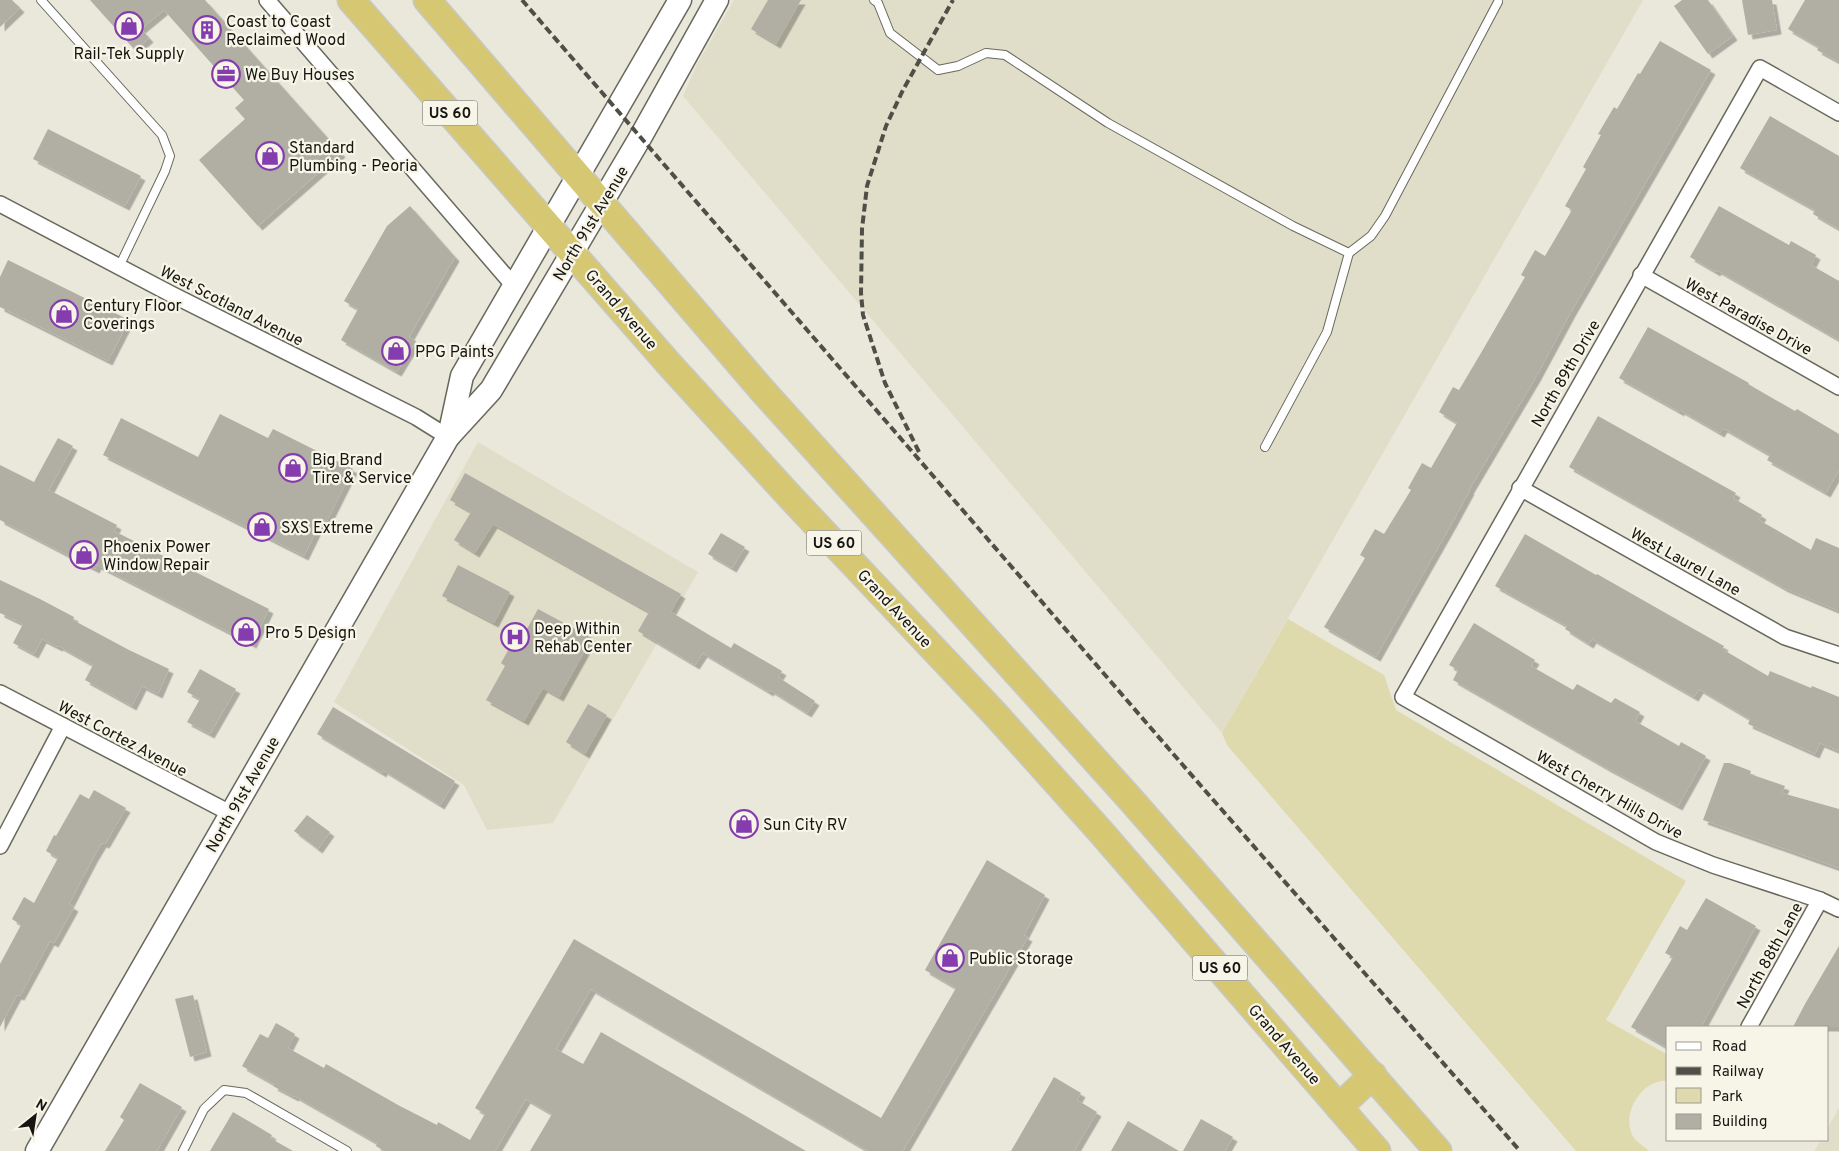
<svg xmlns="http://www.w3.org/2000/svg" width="1839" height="1151" viewBox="0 0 1839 1151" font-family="Overpass,sans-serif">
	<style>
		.built { fill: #e0ddc9 }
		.green { fill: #dfd9ae }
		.building { fill: #b1afa4; filter: url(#shadow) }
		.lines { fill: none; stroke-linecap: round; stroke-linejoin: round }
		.service-casing { stroke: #69685d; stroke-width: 10 }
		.minor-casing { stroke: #69685d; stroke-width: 18 }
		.secondary-casing { stroke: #69685d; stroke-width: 25 }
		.trunk-casing { stroke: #c7c7c6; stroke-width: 29 }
		.service { stroke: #fff; stroke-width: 8 }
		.minor { stroke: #fff; stroke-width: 15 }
		.secondary { stroke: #fff; stroke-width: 22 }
		.trunk { stroke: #d6c872; stroke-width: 26 }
		.rail { stroke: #4f4e47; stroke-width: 4; stroke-dasharray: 8 4; stroke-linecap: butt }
		.labels { text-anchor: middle; stroke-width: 4.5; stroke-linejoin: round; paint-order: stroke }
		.shield { fill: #f7f5e8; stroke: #5a5852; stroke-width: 1 }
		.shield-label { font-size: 15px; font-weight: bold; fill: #161511 }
		.poi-label { font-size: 16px; fill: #161511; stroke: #f7f5e8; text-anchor: start }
		.street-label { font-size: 16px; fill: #161511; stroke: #f7f5e8 }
	</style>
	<defs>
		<filter id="shadow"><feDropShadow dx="4.5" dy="4.5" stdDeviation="0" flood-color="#0004"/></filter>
	</defs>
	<rect width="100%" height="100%" fill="#e9e8db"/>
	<!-- built -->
	<g class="built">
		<polygon points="734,0 1643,0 1222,733 683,96 696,66"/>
		<polygon points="478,442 698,572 553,823 487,830 464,785 334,702"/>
		<polygon points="1839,1108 1839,1151 1814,1151 1821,1140 1828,1140 1828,1127"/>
	</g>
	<!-- green -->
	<path class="green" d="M 1288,619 L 1384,675 L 1396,710 L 1686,881 L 1606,1020 L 1668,1055 L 1668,1081 C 1642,1078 1619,1116 1634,1138 C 1638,1143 1645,1147 1649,1151 L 1576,1151 L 1227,745 L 1222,733 Z"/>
	<!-- building -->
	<g class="building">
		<polygon points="0,0 12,0 20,8 0,27"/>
		<polygon points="90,0 205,0 341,153 258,226 199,160 245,119 235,108 244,100 164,10 141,29 149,38 135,50"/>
		<polygon points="768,0 801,0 776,44 751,29"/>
		<polygon points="1682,0 1708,0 1733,36 1708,54 1674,6"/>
		<polygon points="1742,0 1772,0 1777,30 1748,35"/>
		<polygon points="1805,0 1839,0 1839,62 1817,50 1819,47 1788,29"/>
		<polygon points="1660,41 1711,70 1571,312 1536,377 1469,490 1470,490 1452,523 1376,657 1324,627 1365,558 1360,555 1375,529 1384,534 1411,490 1408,488 1422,463 1431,468 1457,423 1439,412 1453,387 1459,390 1481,353 1525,277 1521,275 1535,250 1545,256 1572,210 1565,206 1586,169 1583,167 1601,135 1598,134 1614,107 1617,109 1638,73 1640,74"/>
		<polygon points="1770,116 1839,156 1839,229 1813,214 1815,210 1740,168"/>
		<polygon points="48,129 141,176 125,206 33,159"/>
		<polygon points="410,206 455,257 409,337 416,341 397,372 341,340 358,309 344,301 387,226"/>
		<polygon points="1719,206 1789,245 1791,241 1816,255 1811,265 1839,281 1839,340 1717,270 1716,272 1690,257"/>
		<polygon points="8,260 129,320 108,361 0,307 0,277"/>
		<polygon points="1648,327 1749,383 1748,384 1795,411 1797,409 1839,434 1839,470 1826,493 1767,460 1770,455 1723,428 1720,433 1680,410 1680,412 1619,378"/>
		<polygon points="220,414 268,438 273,429 353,469 327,521 322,519 304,556 103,455 121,418 198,457"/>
		<polygon points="1598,416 1736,493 1733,498 1762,515 1759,520 1811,550 1816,538 1839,548 1839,611 1784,588 1569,467"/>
		<polygon points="58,438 73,446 49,490 117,525 114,531 269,609 252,644 97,565 95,569 0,520 0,465 34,482"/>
		<polygon points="465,473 681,594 671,612 731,648 734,643 782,671 778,677 815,701 807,713 770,690 769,692 703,653 695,665 638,631 649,612 493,524 475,553 454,540 471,512 450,500"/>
		<polygon points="721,533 745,547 732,568 708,554"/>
		<polygon points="1525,534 1596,575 1597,574 1692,628 1724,646 1722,649 1768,676 1770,671 1811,688 1812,686 1839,697 1839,751 1820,743 1815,754 1748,724 1750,719 1699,689 1694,697 1592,639 1589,644 1565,629 1567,626 1495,586"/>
		<polygon points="458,565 510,592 494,623 442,596"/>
		<polygon points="0,580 40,599 74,617 73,620 129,650 169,669 158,694 142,686 132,706 85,680 93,665 59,646 58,647 42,639 34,654 13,643 23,624 0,613"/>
		<polygon points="538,609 592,638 559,697 543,688 524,721 486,700 505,666 501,663 515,638 520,642"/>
		<polygon points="1474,623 1535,660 1531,666 1573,690 1577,684 1611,703 1615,698 1640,712 1635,721 1679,746 1681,742 1706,756 1678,806 1607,768 1453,680 1458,670 1449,665"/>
		<polygon points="200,669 236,689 210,734 187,722 200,699 187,692"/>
		<polygon points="588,704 607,715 585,754 566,742"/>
		<polygon points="333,707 455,781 440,805 383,770 382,773 317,734"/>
		<polygon points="1724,763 1730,763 1751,771 1750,774 1785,786 1782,793 1839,809 1839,868 1703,820"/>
		<polygon points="94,790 126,808 105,844 102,843 93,858 69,904 74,907 54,943 50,941 20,996 17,995 0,1027 0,964 21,925 12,919 24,897 34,903 58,858 46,851 54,835 56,836 80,794 89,799"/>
		<polygon points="307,815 330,832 318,849 294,831"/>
		<polygon points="987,860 1045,895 1024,935 1028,937 903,1151 868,1151 591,989 556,1049 583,1064 601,1032 806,1151 530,1151 552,1114 526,1099 495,1151 384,1151 376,1146 377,1143 295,1096 294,1097 273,1086 274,1084 242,1066 260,1034 268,1038 276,1023 295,1034 288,1048 324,1068 326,1064 398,1105 437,1125 438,1122 470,1140 485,1114 475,1108 574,939 881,1118 956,988 925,970"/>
		<polygon points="1706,898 1756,926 1701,1027 1668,1027 1668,1048 1631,1027 1673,957 1665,953 1680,926 1687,930"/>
		<polygon points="1839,946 1839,1027 1793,1027 1805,1004"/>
		<polygon points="193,995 207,1052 190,1057 175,999"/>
		<polygon points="1054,1077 1081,1093 1077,1100 1097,1112 1074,1151 1011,1151"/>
		<polygon points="140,1083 182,1107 157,1151 105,1151 124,1120 120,1117"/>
		<polygon points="233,1112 272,1135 270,1138 293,1151 210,1151"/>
		<polygon points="1201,1119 1233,1137 1225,1151 1183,1151"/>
		<polygon points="1128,1121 1179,1151 1111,1151"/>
	</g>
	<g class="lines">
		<defs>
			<g id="service">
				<polyline points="41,0 162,135 170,156 165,171 119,267"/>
				<polyline points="874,0 878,3 890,33 938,70 958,66 986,53 1005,55 1108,123 1293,226 1349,253 1371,236 1385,216 1498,2"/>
				<polyline points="1265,447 1327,332 1349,253"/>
				<polyline points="183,1151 204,1109 224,1090 246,1093 347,1151"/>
			</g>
			<g id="minor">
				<polyline points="267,0 514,286"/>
				<polyline points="1839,113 1760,68 1403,697 1656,842 1713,865 1820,900 1839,909"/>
				<polyline points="0,204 171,294 416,417 448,437"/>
				<polyline points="1641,275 1839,387"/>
				<polyline points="1520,488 1785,637 1839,655"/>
				<polyline points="0,693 230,813"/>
				<polyline points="0,846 63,726"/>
				<polyline points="1749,1027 1820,900"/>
			</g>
			<g id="secondary">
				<polyline points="449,436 462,376 680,0"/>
				<polyline points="37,1151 448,437 491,390 640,138 717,0"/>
			</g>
			<g id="trunk">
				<polyline points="351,0 669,364 794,501 995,714 1100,831 1377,1151"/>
				<polyline points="427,0 762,390 1132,801 1438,1151"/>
				<polyline points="1339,1107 1373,1075"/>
			</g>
		</defs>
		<!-- service casing -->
		<use href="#service" class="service-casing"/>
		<!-- minor casing -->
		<use href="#minor" class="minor-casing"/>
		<!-- secondary casing -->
		<use href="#secondary" class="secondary-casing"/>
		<!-- trunk casing -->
		<use href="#trunk" class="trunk-casing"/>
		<!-- service -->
		<use href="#service" class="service"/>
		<!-- minor -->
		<use href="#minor" class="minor"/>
		<!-- secondary -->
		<use href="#secondary" class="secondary"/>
		<!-- trunk -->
		<use href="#trunk" class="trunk"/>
		<!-- rail -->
		<g class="rail">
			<polyline points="522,0 1188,771 1520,1151"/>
			<polyline points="919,452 885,383 863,315 861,293 862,229 867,186 886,126 903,90 953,0"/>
		</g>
	</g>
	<!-- icons -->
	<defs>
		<symbol id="shop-ring" viewBox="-11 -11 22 22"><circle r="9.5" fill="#f7f5e8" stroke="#843cae" stroke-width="1.5"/><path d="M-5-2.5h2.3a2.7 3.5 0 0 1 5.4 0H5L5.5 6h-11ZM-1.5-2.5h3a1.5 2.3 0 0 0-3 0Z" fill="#843cae"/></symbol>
		<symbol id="building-ring" viewBox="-11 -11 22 22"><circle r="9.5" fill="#f7f5e8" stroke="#843cae" stroke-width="1.5"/><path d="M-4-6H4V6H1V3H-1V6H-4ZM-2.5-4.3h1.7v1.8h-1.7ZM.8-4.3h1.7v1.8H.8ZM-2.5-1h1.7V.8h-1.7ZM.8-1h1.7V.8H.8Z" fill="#843cae"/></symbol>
		<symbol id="office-ring" viewBox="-11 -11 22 22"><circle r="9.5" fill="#f7f5e8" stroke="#843cae" stroke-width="1.5"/><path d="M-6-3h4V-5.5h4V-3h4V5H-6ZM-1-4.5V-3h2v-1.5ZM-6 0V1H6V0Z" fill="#843cae"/></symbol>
		<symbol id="hospital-ring" viewBox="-11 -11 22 22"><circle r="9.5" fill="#f7f5e8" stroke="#843cae" stroke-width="1.5"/><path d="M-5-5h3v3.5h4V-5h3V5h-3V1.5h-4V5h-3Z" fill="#843cae"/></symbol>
	</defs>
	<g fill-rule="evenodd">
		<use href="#shop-ring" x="113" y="10" width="32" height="32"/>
		<use href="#building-ring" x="191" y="14" width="32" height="32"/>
		<use href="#office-ring" x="210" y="58" width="32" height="32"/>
		<use href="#shop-ring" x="254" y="140" width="32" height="32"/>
		<use href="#shop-ring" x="48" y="298" width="32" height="32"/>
		<use href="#shop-ring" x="380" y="335" width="32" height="32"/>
		<use href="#shop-ring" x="277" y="452" width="32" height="32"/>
		<use href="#shop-ring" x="246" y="511" width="32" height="32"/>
		<use href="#shop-ring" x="68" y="539" width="32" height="32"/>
		<use href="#shop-ring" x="230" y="616" width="32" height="32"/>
		<use href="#hospital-ring" x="499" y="621" width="32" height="32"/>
		<use href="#shop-ring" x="728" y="808" width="32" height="32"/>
		<use href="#shop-ring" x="934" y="942" width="32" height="32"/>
	</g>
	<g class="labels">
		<!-- shield labels -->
		<g class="shield">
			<rect x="422.5" y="100.5" width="55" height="25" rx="4"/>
			<rect x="806.5" y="530.5" width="55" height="25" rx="4"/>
			<rect x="1192.5" y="955.5" width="55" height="25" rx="4"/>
		</g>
		<g class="shield-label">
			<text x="450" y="118">US 60</text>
			<text x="834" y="548">US 60</text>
			<text x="1220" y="973">US 60</text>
		</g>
		<!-- poi labels -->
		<g class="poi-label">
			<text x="226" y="27">Coast to Coast<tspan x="226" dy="18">Reclaimed Wood</tspan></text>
			<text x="129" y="59" text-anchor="middle">Rail-Tek Supply</text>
			<text x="245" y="80">We Buy Houses</text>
			<text x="289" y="153">Standard<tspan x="289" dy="18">Plumbing - Peoria</tspan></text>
			<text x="83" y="311">Century Floor<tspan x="83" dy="18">Coverings</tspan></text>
			<text x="415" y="357">PPG Paints</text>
			<text x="312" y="465">Big Brand<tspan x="312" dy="18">Tire &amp; Service</tspan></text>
			<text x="281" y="533">SXS Extreme</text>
			<text x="103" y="552">Phoenix Power<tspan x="103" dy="18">Window Repair</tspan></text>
			<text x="534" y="634">Deep Within<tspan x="534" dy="18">Rehab Center</tspan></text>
			<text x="265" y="638">Pro 5 Design</text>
			<text x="763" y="830">Sun City RV</text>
			<text x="969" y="964">Public Storage</text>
		</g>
		<!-- street labels -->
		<g class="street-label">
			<text transform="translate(590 223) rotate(-59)" y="6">North 91st Avenue</text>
			<text transform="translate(232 305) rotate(27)" y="6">West Scotland Avenue</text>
			<text transform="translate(622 309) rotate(49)" y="6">Grand Avenue</text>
			<text transform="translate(1749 316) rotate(29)" y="6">West Paradise Drive</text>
			<text transform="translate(1565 373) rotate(-60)" y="6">North 89th Drive</text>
			<text transform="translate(1686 561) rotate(29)" y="6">West Laurel Lane</text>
			<text transform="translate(895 608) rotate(47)" y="6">Grand Avenue</text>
			<text transform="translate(123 738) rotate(28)" y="6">West Cortez Avenue</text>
			<text transform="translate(242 794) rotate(-60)" y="6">North 91st Avenue</text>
			<text transform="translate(1610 794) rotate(29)" y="6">West Cherry Hills Drive</text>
			<text transform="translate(1769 955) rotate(-61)" y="6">North 88th Lane</text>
			<text transform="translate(1285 1044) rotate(49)" y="6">Grand Avenue</text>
		</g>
	</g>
	<!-- legend -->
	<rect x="1666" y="1026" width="162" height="115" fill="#f7f5e8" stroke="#9d9b92"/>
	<rect x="1676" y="1042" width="25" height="8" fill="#ffffff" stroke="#9d9b92"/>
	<text x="1712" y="1051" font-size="15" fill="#161511">Road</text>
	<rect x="1676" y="1067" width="25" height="8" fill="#4f4e47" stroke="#9d9b92"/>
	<text x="1712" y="1076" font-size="15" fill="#161511">Railway</text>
	<rect x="1676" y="1088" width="25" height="15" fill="#dfd9ae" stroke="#9d9b92"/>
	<text x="1712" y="1101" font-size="15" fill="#161511">Park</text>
	<rect x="1676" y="1114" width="25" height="15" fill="#b1afa4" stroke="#9d9b92"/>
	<text x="1712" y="1126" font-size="15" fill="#161511">Building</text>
	<!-- north arrow -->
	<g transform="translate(35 1116) rotate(30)" stroke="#f7f5e8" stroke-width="4" paint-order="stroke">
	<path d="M0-4L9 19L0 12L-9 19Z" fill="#161511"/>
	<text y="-8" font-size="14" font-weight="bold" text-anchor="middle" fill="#161511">N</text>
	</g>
</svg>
